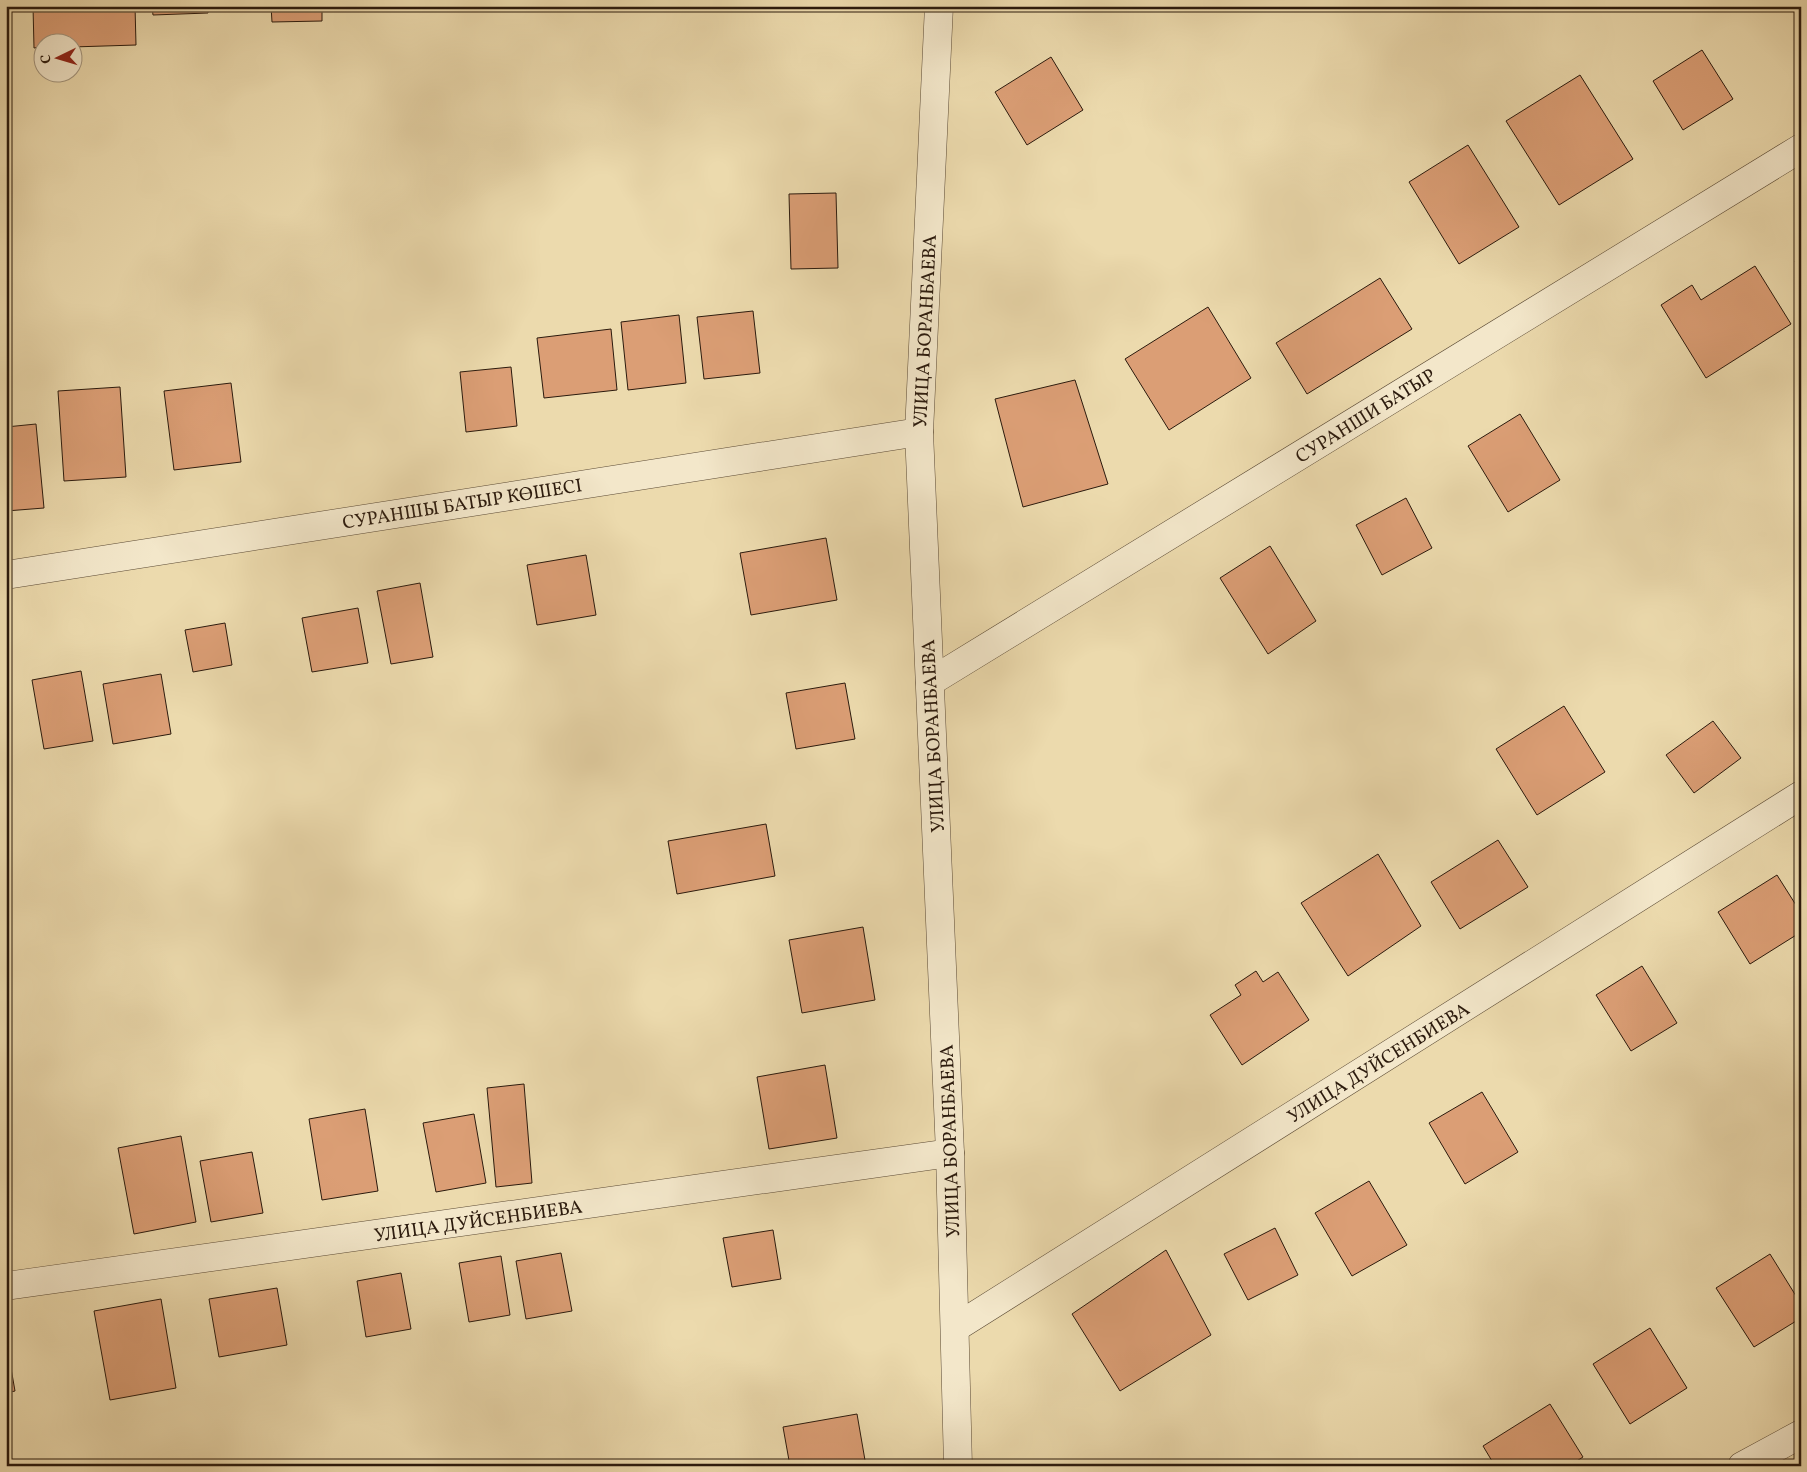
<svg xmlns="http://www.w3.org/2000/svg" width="1807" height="1472" viewBox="0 0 1807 1472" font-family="Vollkorn,serif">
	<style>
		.building { fill: #db9e75; stroke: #2b1a0d }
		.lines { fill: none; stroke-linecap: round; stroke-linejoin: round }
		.street-casing { stroke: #5b4a35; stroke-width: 29 }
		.street { stroke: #f3e7ca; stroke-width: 28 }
		.labels { text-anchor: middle; stroke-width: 5; stroke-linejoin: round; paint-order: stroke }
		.street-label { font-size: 19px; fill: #2b1a0d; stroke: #f3e7ca }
	</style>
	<rect width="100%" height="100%" fill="#ecdaad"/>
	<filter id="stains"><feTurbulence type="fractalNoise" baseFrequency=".004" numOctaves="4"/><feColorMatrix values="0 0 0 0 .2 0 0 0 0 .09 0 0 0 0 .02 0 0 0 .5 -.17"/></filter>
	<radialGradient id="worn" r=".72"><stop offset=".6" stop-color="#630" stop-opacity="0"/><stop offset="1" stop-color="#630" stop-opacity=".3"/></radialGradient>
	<!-- building -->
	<g class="building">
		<polygon points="33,6 135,6 136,45 72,47 72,42 42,42 42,47 34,48"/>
		<polygon points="152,6 208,6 208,13 153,15"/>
		<polygon points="271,6 322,6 322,21 272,22"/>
		<polygon points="1702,50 1733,99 1683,130 1653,81"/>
		<polygon points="1051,57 1083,110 1027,145 995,92"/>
		<polygon points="1580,75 1633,159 1559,205 1506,121"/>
		<polygon points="1468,145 1519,227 1459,264 1409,182"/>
		<polygon points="836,193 838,268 791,269 789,194"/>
		<polygon points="1801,257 1801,270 1795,261"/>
		<polygon points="1755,266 1791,324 1706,378 1661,305 1692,285 1701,300"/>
		<polygon points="1380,278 1412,329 1307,394 1276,343"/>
		<polygon points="1208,307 1251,378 1169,430 1125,359"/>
		<polygon points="753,311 760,373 704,379 697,317"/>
		<polygon points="679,315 686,383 628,390 621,322"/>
		<polygon points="611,329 617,390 544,398 537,338"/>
		<polygon points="511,367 517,426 466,432 460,372"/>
		<polygon points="1075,380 1108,484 1023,507 995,399"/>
		<polygon points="231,383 241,462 174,470 164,391"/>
		<polygon points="120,387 126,477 64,481 58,391"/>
		<polygon points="1520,414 1560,480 1508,512 1468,446"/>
		<polygon points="36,424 44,508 6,511 6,427"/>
		<polygon points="1406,498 1432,548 1382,575 1356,525"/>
		<polygon points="826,538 837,600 751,615 740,553"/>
		<polygon points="1270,546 1316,621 1268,654 1220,578"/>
		<polygon points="586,555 596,615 537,625 527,565"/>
		<polygon points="420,583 433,657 391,664 377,591"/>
		<polygon points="358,608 368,663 312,672 302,618"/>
		<polygon points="225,623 232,665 193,672 185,630"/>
		<polygon points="81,671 93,741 44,749 32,680"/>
		<polygon points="161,674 171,734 113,744 103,684"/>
		<polygon points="845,683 855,739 796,749 786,693"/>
		<polygon points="1564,706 1605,772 1537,815 1496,749"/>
		<polygon points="1713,721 1741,758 1694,793 1666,755"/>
		<polygon points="766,824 775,876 677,894 668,841"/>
		<polygon points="1498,840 1528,887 1460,929 1431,882"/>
		<polygon points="1378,854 1421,926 1348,976 1301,903"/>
		<polygon points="1777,875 1801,913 1801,932 1750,964 1718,912"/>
		<polygon points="863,927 875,1000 802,1013 789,940"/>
		<polygon points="1642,966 1677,1023 1631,1051 1596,995"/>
		<polygon points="1256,971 1263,982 1278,972 1309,1020 1242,1065 1210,1015 1241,995 1235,985"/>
		<polygon points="825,1065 837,1138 769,1149 757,1077"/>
		<polygon points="524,1084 532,1183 496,1187 487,1088"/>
		<polygon points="1482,1092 1518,1152 1465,1184 1429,1123"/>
		<polygon points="365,1109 378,1191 322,1200 309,1119"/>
		<polygon points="474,1114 486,1183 436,1192 423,1123"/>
		<polygon points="181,1136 196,1222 134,1234 118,1148"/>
		<polygon points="252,1152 263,1213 211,1222 200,1161"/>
		<polygon points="1369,1181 1407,1245 1352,1276 1315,1213"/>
		<polygon points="6,1215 11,1243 6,1243"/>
		<polygon points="1275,1228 1298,1275 1248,1300 1224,1254"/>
		<polygon points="773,1230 781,1279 732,1287 723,1238"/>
		<polygon points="1166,1250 1211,1335 1120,1391 1072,1314"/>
		<polygon points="561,1253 572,1311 526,1319 516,1261"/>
		<polygon points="1770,1254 1801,1304 1801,1318 1754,1347 1716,1288"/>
		<polygon points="501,1256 510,1315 469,1322 459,1263"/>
		<polygon points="401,1273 411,1329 366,1337 357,1281"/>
		<polygon points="277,1288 287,1345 219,1357 209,1299"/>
		<polygon points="161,1299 176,1388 110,1400 94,1311"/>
		<polygon points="1650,1328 1687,1388 1630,1424 1593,1364"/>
		<polygon points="6,1340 15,1391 6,1393"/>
		<polygon points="1550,1404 1583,1457 1569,1466 1495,1466 1483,1446"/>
		<polygon points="857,1414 866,1466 790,1466 783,1427"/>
	</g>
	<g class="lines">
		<defs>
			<g id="street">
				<polyline points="939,6 919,432 950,1153 958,1466"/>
				<polyline points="6,575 919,432"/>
				<polyline points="930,682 1801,148"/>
				<polyline points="6,1286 950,1153"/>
				<polyline points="955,1328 1801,795"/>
				<polyline points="1742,1466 1801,1434"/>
			</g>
		</defs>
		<!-- street casing -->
		<use href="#street" class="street-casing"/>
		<!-- street -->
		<use href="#street" class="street"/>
	</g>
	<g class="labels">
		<!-- street labels -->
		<g class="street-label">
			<text transform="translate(924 331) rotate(-87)" y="7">УЛИЦА БОРАНБАЕВА</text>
			<text transform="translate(1365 415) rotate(-32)" y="7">СУРАНШИ БАТЫР</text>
			<text transform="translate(462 503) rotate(-9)" y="7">СУРАНШЫ БАТЫР КӨШЕСІ</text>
			<text transform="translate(932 736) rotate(-93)" y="7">УЛИЦА БОРАНБАЕВА</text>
			<text transform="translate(1378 1062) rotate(-32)" y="7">УЛИЦА ДУЙСЕНБИЕВА</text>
			<text transform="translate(949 1141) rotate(-92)" y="7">УЛИЦА БОРАНБАЕВА</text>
			<text transform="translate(478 1220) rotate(-8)" y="7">УЛИЦА ДУЙСЕНБИЕВА</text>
		</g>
	</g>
	<!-- margin -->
	<rect width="1807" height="1472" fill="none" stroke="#ecdaad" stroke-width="25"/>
	<rect x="8" y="8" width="1792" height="1457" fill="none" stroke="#2b1a0d" stroke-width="2.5"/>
	<rect x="12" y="12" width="1782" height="1447" fill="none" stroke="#2b1a0d"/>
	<!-- north arrow -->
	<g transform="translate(58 58) rotate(265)"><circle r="24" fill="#f3e7ca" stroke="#a3957e"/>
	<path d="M0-4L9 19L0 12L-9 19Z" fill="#8f2418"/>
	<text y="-8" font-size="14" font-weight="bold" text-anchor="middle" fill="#2b1a0d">С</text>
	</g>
	<rect width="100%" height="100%" filter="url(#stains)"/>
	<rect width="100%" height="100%" fill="url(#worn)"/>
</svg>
